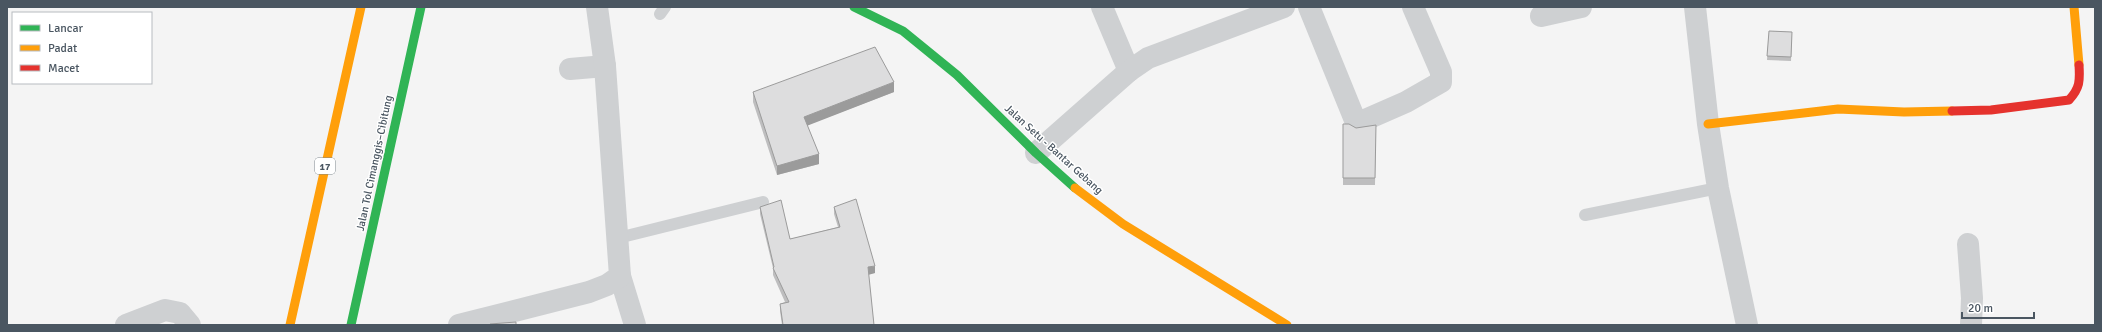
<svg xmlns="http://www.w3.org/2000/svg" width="2102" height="332" viewBox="0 0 2102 332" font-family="Signika,sans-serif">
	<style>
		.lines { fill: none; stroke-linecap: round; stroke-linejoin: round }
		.lane { stroke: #ced0d2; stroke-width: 12 }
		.street { stroke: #ced0d2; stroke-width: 22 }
		.fast { stroke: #30b455; stroke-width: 9 }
		.slow { stroke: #ff9f0a; stroke-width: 9 }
		.jam { stroke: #e5322d; stroke-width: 9 }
		.wall { fill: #bebebf }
		.shaded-wall { fill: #9b9b9b }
		.building { fill: #ddddde; stroke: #9b9b9b }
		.labels { text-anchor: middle; stroke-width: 3; stroke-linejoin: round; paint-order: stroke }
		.shield { fill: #fff; stroke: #808990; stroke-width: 1 }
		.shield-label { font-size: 10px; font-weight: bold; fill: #4a5661 }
		.street-label { font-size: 11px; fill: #4a5661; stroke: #fff }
	</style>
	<rect width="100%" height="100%" fill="#f4f4f4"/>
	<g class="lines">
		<!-- lane -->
		<g class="lane">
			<polyline points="660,14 665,7"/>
			<polyline points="1585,215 1718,188"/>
			<polyline points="618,238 763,202"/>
		</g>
		<!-- street -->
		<g class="street">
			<polyline points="1102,7 1129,71"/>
			<polyline points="1309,7 1355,120 1358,123 1406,102 1441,82 1441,72 1413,7"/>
			<polyline points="1695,7 1708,124 1718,188 1747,325"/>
			<polyline points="1541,16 1581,7"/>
			<polyline points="570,69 605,66"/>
			<polyline points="1036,153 1129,71 1148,58 1284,7"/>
			<polyline points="1968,244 1972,298 1971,325"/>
			<polyline points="620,276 635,325"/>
			<polyline points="126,325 165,310 180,313 190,325"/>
			<polyline points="459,325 589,292 607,285 620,276 605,66 597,7"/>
		</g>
		<!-- fast -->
		<g class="fast">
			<polyline points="854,7 903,31 957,75 1036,153 1075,188"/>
			<polyline points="351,325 421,7"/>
		</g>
		<!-- slow -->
		<g class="slow">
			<polyline points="2074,7 2079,65"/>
			<polyline points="1708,124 1838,109 1904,112 1952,111"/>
			<polyline points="1075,188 1123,224 1287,325"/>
			<polyline points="290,325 361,7"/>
		</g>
		<!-- jam -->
		<path class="jam" d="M 1952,111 L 1991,110 L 2069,100 C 2080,88 2080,81 2079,65"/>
	</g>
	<!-- wall -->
	<g class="wall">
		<polygon points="1769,31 1792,32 1791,61 1767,60"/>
		<polygon points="753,92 894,92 807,125 819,164 777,175 753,102"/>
		<polygon points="1343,124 1356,128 1376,125 1375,185 1343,185"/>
		<polygon points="760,207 790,239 838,227 834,214 834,207 875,273 868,274 874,325 782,325 780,311 780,304 785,302 773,275 773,268 760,214"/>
	</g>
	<!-- shaded-wall -->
	<g class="shaded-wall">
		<polygon points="894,82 894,92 804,127 804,117"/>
		<polygon points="819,154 819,164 777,175 777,166"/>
		<polygon points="875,266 875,273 868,275 868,267"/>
	</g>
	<!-- building -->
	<g class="building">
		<polygon points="1769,31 1792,32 1791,57 1767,56"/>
		<polygon points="875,47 894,82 804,117 819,154 777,166 753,92"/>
		<polygon points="1343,124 1349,124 1356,128 1376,125 1375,178 1343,178"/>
		<polygon points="856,199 875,266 868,267 874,325 783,325 780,304 789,302 773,268 774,267 760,207 781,200 790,239 840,227 834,207"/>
		<polygon points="516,322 516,325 491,325 490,324"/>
	</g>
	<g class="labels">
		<!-- shield labels -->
		<rect class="shield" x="315" y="158" width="20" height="16" rx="3"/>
		<g class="shield-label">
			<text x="325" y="170">17</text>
		</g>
		<!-- street labels -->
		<g class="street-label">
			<text transform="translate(1054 149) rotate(42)" y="4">Jalan Setu - Bantar Gebang</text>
			<text transform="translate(374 163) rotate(-78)" y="4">Jalan Tol Cimanggis–Cibitung</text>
		</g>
	</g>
	<!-- border -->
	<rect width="2102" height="332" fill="none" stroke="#4a5661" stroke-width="16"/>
	<!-- legend -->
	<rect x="12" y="12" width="140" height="72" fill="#ffffff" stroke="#b7bbc0"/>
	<rect x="20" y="25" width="20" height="6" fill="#30b455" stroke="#b7bbc0"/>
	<text x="48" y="32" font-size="12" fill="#4a5661">Lancar</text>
	<rect x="20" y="45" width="20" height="6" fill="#ff9f0a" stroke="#b7bbc0"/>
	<text x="48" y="52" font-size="12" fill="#4a5661">Padat</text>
	<rect x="20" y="65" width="20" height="6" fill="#e5322d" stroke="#b7bbc0"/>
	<text x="48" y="72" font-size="12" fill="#4a5661">Macet</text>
	<!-- scale -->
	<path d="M1962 312v6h72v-6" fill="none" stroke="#4a5661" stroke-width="2"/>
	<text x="1968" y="312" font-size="12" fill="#4a5661" stroke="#ffffff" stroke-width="3" paint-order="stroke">20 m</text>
</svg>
